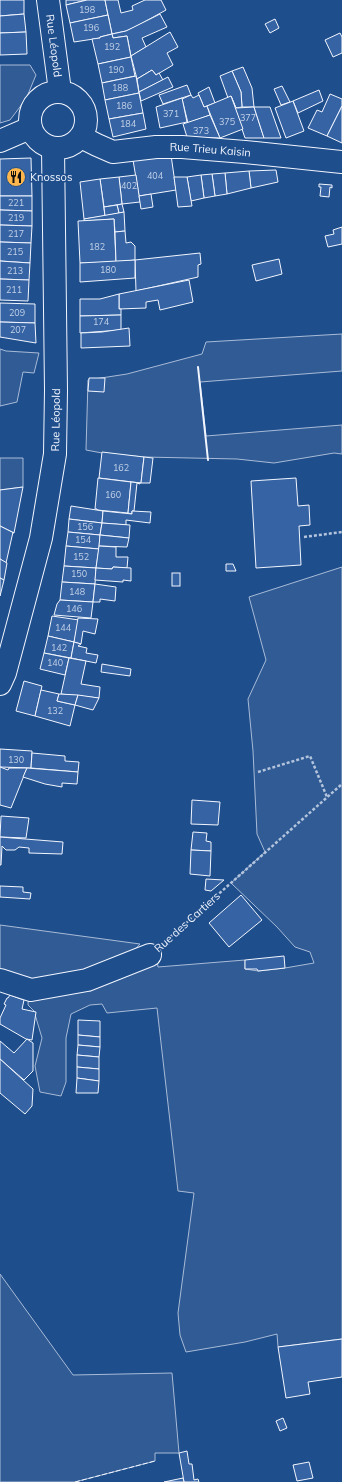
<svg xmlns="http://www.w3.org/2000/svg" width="342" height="1482" viewBox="0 0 342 1482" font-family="Mulish,sans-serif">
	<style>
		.built { fill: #305b95; stroke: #a8bbd7 }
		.building { fill: #3563a3; stroke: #f2f6ff }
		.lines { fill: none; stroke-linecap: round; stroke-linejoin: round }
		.minor-casing { stroke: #f2f6ff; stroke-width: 24 }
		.path { stroke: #b3c4dc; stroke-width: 2.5; stroke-dasharray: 3 2; stroke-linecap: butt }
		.minor { stroke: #1f4e8c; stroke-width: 22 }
		.fence { stroke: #f2f6ff; stroke-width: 1; stroke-dasharray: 5 2; stroke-linecap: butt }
		.wall { stroke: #f2f6ff; stroke-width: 2 }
		.labels { text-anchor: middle; stroke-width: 3; stroke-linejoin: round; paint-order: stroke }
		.number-label { font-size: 9px; fill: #c3d1e8 }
		.street-label { font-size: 11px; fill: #f2f6ff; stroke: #1f4e8c }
		.poi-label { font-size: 11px; fill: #f2f6ff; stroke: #1f4e8c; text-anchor: start }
	</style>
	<rect width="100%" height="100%" fill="#1f4e8c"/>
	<!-- built -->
	<g class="built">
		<polygon points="0,65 30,65 36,75 26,99 10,120 0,123"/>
		<polygon points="342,334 342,371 200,382 206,436 342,425 342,454 334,453 274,463 237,459 144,457 102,453 86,450 88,380 127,374 202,354 206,342"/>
		<polygon points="0,349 6,351 39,353 34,373 23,372 17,402 0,406"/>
		<polygon points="0,458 23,458 23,487 0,490"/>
		<polygon points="342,567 342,1339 278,1347 277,1334 245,1342 186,1352 180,1335 178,1313 194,1193 178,1191 157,1008 107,1013 102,1004 90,1005 71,1014 66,1038 66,1082 61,1096 40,1092 35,1066 42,1038 34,1011 28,1005 29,984 0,975 0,925 140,944 130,955 157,959 158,967 245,960 245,969 258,971 285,968 314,963 310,952 295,947 277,927 231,883 265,852 257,834 253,751 248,699 266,660 249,597"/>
		<polygon points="0,1274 73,1375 172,1373 179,1453 155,1453 155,1461 75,1482 0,1482"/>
	</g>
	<!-- building -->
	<g class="building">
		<polygon points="0,0 24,0 24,14 0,16"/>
		<polygon points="66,0 87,0 66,5"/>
		<polygon points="87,0 105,0 108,15 70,23 66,5"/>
		<polygon points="105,0 118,0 121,13 133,10 132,6 145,0 161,0 166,10 137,26 126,31 112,34"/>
		<polygon points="24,14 26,32 0,33 0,16"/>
		<polygon points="160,14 167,27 142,38 146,47 131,56 127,36 113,38 112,34 126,31"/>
		<polygon points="108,15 112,34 100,37 100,38 74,42 70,23"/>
		<polygon points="275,19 279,28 270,33 265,24"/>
		<polygon points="26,32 27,54 0,55 0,33"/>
		<polygon points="170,32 178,47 167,53 173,65 156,75 152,70 137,79 131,56"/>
		<polygon points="340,33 342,37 342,53 333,57 325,40"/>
		<polygon points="112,34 113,38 127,36 131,57 98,64 92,39 100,38 100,37"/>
		<polygon points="131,57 135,76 102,83 98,64"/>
		<polygon points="243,67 252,88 254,107 242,107 241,92 232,71"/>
		<polygon points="152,70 156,75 159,73 163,80 139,92 137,79"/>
		<polygon points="232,71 241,92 242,107 236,108 231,96 228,98 220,76"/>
		<polygon points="136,76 139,93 105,100 102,83"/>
		<polygon points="168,77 173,87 141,101 139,92"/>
		<polygon points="187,85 191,95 163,104 159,95"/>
		<polygon points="282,86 290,102 281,105 274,89"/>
		<polygon points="209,87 215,103 204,107 198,93"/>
		<polygon points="319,90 323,101 298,113 293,101"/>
		<polygon points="139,93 143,113 109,119 105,100"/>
		<polygon points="330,94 342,99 342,106 327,136 308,128 317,110 322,112"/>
		<polygon points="191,95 193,98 199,95 204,107 207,106 210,115 188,123 182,99"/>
		<polygon points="231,96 236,108 254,107 264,138 245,138"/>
		<polygon points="231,96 243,129 220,138 207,106"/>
		<polygon points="182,98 187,122 160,128 156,107"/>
		<polygon points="293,101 304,131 286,138 275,108"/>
		<polygon points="342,106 342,143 327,136"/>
		<polygon points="254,107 270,107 281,138 264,138"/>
		<polygon points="143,113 146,129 113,137 109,119"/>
		<polygon points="210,115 220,138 187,137 183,124"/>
		<polygon points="171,155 176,190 139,196 133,160"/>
		<polygon points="31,158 32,196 0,196 0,159"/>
		<polygon points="276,170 278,182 251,188 249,171"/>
		<polygon points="249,171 251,188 227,194 225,173"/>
		<polygon points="225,173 227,194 215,196 212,174"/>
		<polygon points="212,174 215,196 204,198 201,175"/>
		<polygon points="136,175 140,202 122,204 119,177"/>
		<polygon points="201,175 204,198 191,201 187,177"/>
		<polygon points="119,177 122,204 104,207 100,179"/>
		<polygon points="174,177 187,177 192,206 178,207"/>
		<polygon points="100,179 105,216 84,219 80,182"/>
		<polygon points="319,184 332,185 332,188 330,187 329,197 320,196 321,187 319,187"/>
		<polygon points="151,194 153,207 141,209 139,196"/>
		<polygon points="0,196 32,196 32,211 0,210"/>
		<polygon points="122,204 124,212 119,213 117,205"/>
		<polygon points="117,205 119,213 105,216 104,207"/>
		<polygon points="0,210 32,211 32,226 0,225"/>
		<polygon points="124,212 125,231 115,232 114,219 84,221 84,219"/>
		<polygon points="114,219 116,262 80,263 78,221"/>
		<polygon points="0,225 32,226 31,243 0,242"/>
		<polygon points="342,227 342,244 328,247 325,236 334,234 333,230"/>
		<polygon points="125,231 126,243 131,242 135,246 135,260 116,262 115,232"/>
		<polygon points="0,242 31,243 30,263 0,261"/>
		<polygon points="200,253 201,264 198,265 198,277 136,291 135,260"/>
		<polygon points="279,259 282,274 256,281 252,265"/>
		<polygon points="135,260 135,278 80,282 80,263"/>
		<polygon points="0,261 30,263 29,280 0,279"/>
		<polygon points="0,279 29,280 28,301 0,300"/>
		<polygon points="189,280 193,302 160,310 158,300 146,302 146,308 119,309 119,294"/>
		<polygon points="119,294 119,309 121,309 121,315 80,316 80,299 100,299"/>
		<polygon points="0,303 35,304 35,323 0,322"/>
		<polygon points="121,315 121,330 80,333 80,316"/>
		<polygon points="0,322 35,323 36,343 0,337"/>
		<polygon points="129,328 130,346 81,348 81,333 102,332"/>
		<polygon points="89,378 105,378 104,392 88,391"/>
		<polygon points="102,452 144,457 141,483 99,478"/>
		<polygon points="144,457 153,458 150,483 141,483"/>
		<polygon points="98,478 131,482 128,513 97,510 97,509 95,509"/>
		<polygon points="296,478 298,506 309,505 310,525 299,526 301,565 256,568 251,481"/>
		<polygon points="131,482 140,483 140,484 137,483 134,511 132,511 132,514 128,513"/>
		<polygon points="23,487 14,533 0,526 0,490"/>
		<polygon points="71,506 103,511 102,523 69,519"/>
		<polygon points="103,511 132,514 132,511 151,512 150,523 126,520 126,525 102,523"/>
		<polygon points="69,519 102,523 100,535 68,532"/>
		<polygon points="102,523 130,525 129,538 100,535"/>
		<polygon points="0,526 14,533 13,532 6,563 0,559"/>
		<polygon points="68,532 100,535 99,549 66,546"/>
		<polygon points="100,535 129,538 127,547 99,546"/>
		<polygon points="66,546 99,549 96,568 64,566"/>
		<polygon points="99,546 116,547 116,557 128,557 127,568 113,567 112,569 96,568"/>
		<polygon points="0,559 7,563 4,580 0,578"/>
		<polygon points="226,564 233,564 236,571 226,571"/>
		<polygon points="64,566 96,568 95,584 62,582"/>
		<polygon points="113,567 131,568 131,581 123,580 123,582 95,580 96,568 112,569"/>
		<rect x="172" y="573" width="8" height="13"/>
		<polygon points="0,578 4,580 0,596"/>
		<polygon points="62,582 95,584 93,602 60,600"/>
		<polygon points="95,584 116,587 115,601 100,599 100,602 93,602"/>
		<polygon points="60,600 93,602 91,618 54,615 57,604"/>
		<polygon points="52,616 79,620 74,642 48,636"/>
		<polygon points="78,618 98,619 95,634 83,631 81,644 74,642"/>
		<polygon points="48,636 74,642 71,658 44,653"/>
		<polygon points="74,642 81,644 78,646 87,648 86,653 98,655 96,663 71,658"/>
		<polygon points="44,653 69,658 65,675 40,669"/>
		<polygon points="69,658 86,661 81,684 100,687 99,698 61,694"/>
		<polygon points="102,664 131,669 130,676 101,672"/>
		<polygon points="24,681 42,686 35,716 16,711"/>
		<polygon points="41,690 59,694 57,701 75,705 70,726 35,716"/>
		<polygon points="59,694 78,695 75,705 57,701"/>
		<polygon points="78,695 99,698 93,710 75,705"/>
		<polygon points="0,749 32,751 31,768 0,767"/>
		<polygon points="32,753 65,756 65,761 79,762 78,772 31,768"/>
		<polygon points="0,767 8,770 9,768 27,768 11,808 0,805"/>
		<polygon points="27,768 78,772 77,784 62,783 62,787 45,784 23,777"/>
		<polygon points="192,800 220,802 218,825 191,824"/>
		<polygon points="1,816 29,818 26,838 0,837"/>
		<polygon points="193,832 207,833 206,841 211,842 211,851 191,850"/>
		<polygon points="0,837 63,842 62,854 29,853 29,848 19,847 15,850 6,850 2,846 1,865 0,865"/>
		<polygon points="191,850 211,851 210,876 190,874"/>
		<polygon points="206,879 224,880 211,891 205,890"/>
		<polygon points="0,886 23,887 23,892 31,893 30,899 0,897"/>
		<polygon points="241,895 262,920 229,947 209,923"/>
		<polygon points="284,956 285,968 258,971 257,969 245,969 245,960"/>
		<polygon points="10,995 24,1000 22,1009 36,1012 32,1040 26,1039 0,1024 0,1018 6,1005 4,1004 7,998 8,998"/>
		<polygon points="78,1020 100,1021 100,1037 78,1035"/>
		<polygon points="78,1035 100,1037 100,1047 78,1045"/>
		<polygon points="27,1039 33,1043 33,1071 24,1080 0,1059 0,1041 14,1053"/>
		<polygon points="78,1045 100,1047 99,1057 77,1055"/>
		<polygon points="77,1055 99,1057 99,1069 77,1067"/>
		<polygon points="0,1059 33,1089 32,1106 25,1114 0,1093"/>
		<polygon points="77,1067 99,1069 99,1081 77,1078"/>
		<polygon points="77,1078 99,1081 98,1093 76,1093"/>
		<polygon points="342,1339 342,1377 308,1382 310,1394 286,1398 278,1347"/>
		<polygon points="283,1418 287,1428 280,1431 276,1421"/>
		<polygon points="187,1451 189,1464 192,1464 194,1480 198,1479 199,1482 184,1482 179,1453"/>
		<polygon points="309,1462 313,1478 297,1481 293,1465"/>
		<polygon points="183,1478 184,1482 164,1482"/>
	</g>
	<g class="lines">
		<defs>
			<g id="minor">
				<path id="s1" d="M 48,0 L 60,91"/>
				<circle cx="58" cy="120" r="28"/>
				<path id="s2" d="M 81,137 L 97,145 L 113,152 L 156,147 L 182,147 L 245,152 L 342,162"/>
				<polyline points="0,141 30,128"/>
				<path id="s3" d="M 0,684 L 5,673 L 41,538 L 55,454 L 56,390 L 53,148"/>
				<polyline points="0,980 31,990 87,980 150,955"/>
			</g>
		</defs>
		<!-- minor casing -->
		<use href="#minor" class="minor-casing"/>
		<!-- path -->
		<g class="path">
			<polyline points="304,537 342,532"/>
			<polyline points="258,772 310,756 327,797"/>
			<polyline points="167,940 342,784"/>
		</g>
		<!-- minor -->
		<use href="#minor" class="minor"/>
		<!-- fence -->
		<polyline class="fence" points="75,1482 155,1461"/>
		<!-- wall -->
		<polyline class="wall" points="198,367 208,460"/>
	</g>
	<!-- icons -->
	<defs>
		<symbol id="restaurant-disc" viewBox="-11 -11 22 22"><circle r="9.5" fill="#ffb74d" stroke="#1f4e8c"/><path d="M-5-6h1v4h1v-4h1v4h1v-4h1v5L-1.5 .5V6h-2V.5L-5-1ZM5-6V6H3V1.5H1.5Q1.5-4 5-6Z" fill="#111"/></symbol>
	</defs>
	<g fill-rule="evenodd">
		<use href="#restaurant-disc" x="5" y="166" width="22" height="22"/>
	</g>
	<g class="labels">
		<!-- number labels -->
		<g class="number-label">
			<text x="87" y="13">198</text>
			<text x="91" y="31">196</text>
			<text x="112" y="50">192</text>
			<text x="116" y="73">190</text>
			<text x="120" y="91">188</text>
			<text x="124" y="109">186</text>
			<text x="171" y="117">371</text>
			<text x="248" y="121">377</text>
			<text x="227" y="125">375</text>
			<text x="128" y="127">184</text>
			<text x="201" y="134">373</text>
			<text x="155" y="179">404</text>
			<text x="129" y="189">402</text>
			<text x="16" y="206">221</text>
			<text x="16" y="221">219</text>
			<text x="16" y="237">217</text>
			<text x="97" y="250">182</text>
			<text x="15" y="255">215</text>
			<text x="108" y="273">180</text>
			<text x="15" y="274">213</text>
			<text x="14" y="293">211</text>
			<text x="17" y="316">209</text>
			<text x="101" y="325">174</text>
			<text x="18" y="333">207</text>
			<text x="121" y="471">162</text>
			<text x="113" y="498">160</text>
			<text x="85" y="530">156</text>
			<text x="83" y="543">154</text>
			<text x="81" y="560">152</text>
			<text x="79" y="577">150</text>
			<text x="77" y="595">148</text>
			<text x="74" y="612">146</text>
			<text x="63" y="631">144</text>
			<text x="59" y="651">142</text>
			<text x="55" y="666">140</text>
			<text x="55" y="714">132</text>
			<text x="16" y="763">130</text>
		</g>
		<!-- street labels -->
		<g class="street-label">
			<text dy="4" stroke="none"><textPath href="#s1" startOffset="46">Rue Léopold</textPath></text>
			<text dy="4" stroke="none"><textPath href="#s2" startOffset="133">Rue Trieu Kaisin</textPath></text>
			<text dy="4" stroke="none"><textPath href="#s3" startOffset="271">Rue Léopold</textPath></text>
			<text transform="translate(187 922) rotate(-42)" y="4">Rue des Cartiers</text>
		</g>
		<!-- poi labels -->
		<g class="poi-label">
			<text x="30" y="181">Knossos</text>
		</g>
	</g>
</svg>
